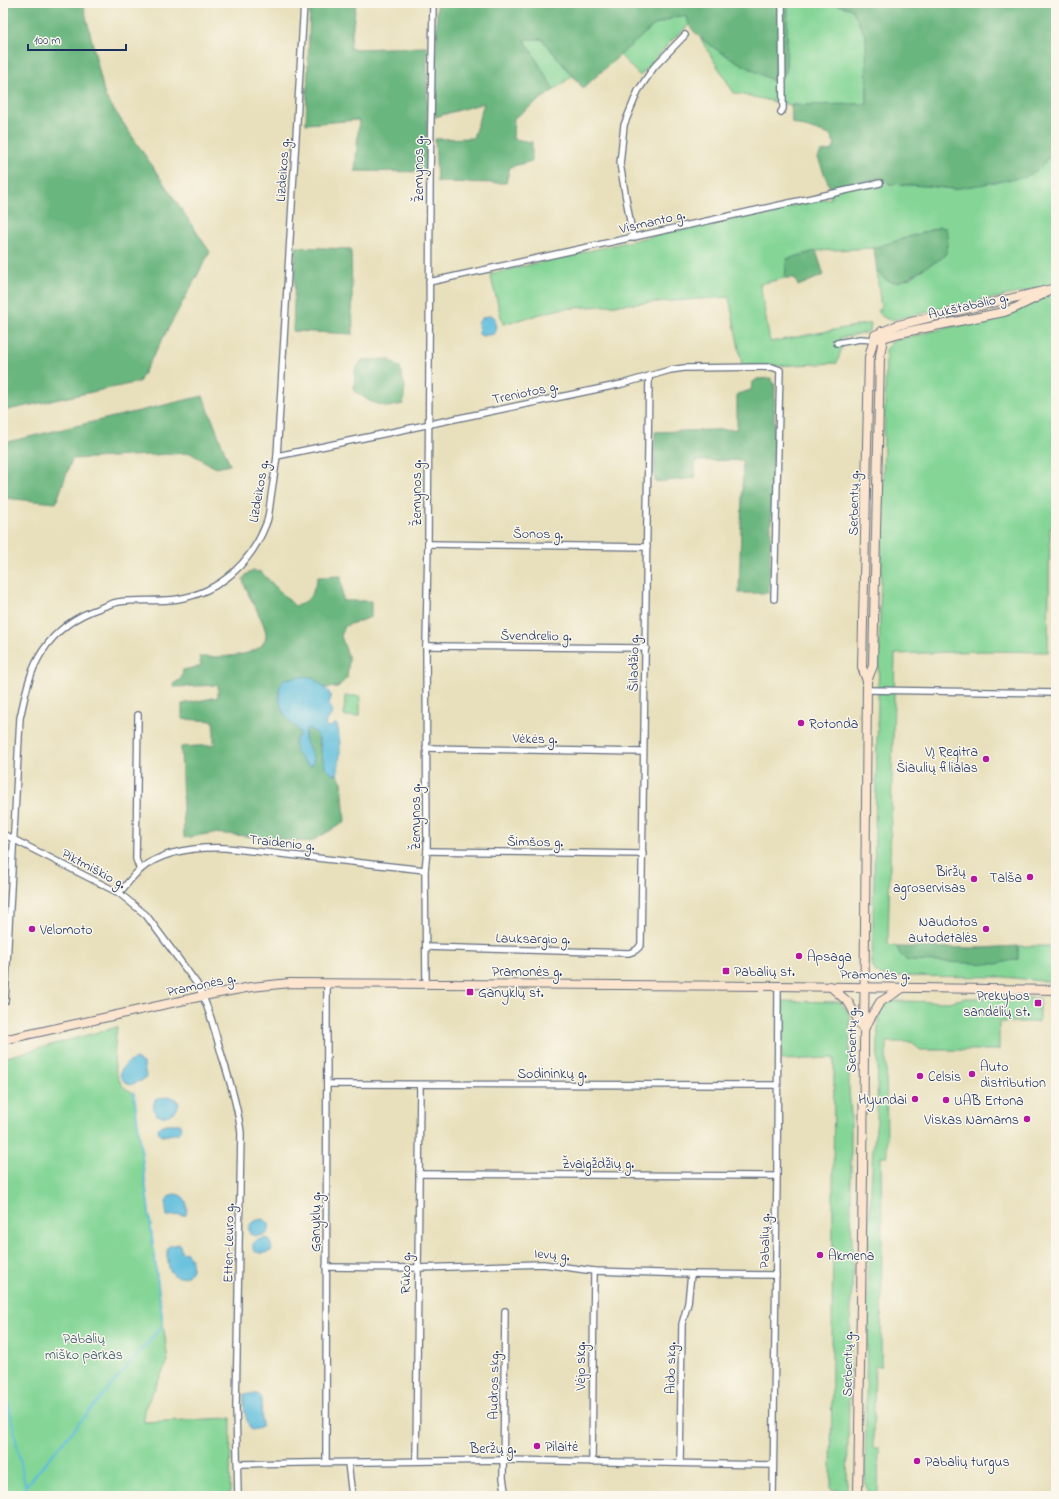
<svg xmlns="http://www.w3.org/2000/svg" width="1059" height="1499" viewBox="0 0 1059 1499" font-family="'Indie Flower',sans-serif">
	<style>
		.green { fill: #84d596; stroke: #50827a }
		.forest { fill: #6bb67f; stroke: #43726e }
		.water { fill: #5fbedd; stroke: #3d769e }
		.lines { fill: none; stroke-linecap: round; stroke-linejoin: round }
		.stream { stroke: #5fbedd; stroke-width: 2 }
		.minor-casing { stroke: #636d7f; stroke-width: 8 }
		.secondary-casing { stroke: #636d7f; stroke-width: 10 }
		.minor { stroke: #fff; stroke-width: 5.5 }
		.secondary { stroke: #fce5cf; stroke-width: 8 }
		.poi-dot { fill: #b5179e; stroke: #fbf7ec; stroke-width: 1.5 }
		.labels { text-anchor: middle; stroke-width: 3; stroke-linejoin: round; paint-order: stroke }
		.street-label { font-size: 14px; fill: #1b2f5e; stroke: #fbf7ec }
		.poi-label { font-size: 14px; fill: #1b2f5e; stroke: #fbf7ec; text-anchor: start }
		.park-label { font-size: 14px; fill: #35586c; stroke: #fbf7ec }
	</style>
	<rect width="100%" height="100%" fill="#fbf7ec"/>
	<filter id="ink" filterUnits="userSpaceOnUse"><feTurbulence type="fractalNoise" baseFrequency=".025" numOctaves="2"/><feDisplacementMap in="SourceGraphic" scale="8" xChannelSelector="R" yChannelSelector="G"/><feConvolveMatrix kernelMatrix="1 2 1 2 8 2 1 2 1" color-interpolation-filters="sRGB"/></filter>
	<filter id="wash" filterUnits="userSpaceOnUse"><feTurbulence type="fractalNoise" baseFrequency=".012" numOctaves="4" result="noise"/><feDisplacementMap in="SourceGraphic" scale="16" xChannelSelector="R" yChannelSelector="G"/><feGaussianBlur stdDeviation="0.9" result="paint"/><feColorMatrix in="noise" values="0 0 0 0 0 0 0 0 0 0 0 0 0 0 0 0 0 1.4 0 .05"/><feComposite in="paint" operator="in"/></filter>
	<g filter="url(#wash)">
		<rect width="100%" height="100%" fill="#e8e0bc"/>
		<!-- green -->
		<g class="green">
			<polygon points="788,3 832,3 852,9 866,37 867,104 791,105 734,93 700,38 728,56 773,81 786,72"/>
			<polygon points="677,16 688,17 689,25 671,41 640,76 620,55 653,26"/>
			<polygon points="524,39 542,39 572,76 554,90"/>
			<path d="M 1056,147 L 1056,285 L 892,320 C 885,319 881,317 878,310 L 881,310 L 877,272 L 887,280 L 892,282 L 911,278 L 923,269 L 940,227 L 874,248 L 816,251 L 787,259 L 785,278 L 760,284 L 770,342 L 871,323 L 870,330 L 865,333 L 840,338 L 842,347 L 837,363 L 773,366 L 742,365 L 729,297 L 560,309 L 503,324 L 490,274 L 674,231 L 831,198 L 830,188 L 882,177 L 889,184 L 927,186 L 954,189 L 1039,169 Z"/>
			<polygon points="1056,292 1056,527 1050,527 1048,652 983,651 895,654 888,945 897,947 900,954 1018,959 1018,946 1056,946 1056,981 1042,981 1004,977 882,976 875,971 872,964 886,350 890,343 896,340 1001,315 1016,311"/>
			<polygon points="345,696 360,696 360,716 344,716"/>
			<path d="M 966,998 L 1039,998 L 1039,1022 L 999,1022 L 999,1050 L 920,1050 L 912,1042 L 886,1042 L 887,1156 L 881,1156 L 882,1242 L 881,1366 L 875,1366 L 873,1448 L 879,1448 L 878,1496 L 868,1496 L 865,1479 L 868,1245 L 873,1150 L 877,1121 L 878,1014 C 881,1007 885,1004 892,1001 L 948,1002 Z"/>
			<polygon points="780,1001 840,1002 846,1008 850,1017 849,1089 851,1116 851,1213 853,1275 851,1301 847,1490 831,1490 834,1058 782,1060"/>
			<path d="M 117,1027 C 115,1047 110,1069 123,1086 C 125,1089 130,1091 134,1093 L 168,1361 L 144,1410 L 144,1422 L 231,1418 L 230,1496 L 3,1496 L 3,1058 Z"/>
		</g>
		<!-- forest -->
		<g class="forest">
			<polygon points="3,3 83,3 105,96 210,252 139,382 3,411"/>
			<polygon points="310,3 356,3 350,49 427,47 427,172 355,171 359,120 306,124"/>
			<path d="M 437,3 L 788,3 L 786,72 L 773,81 C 752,69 702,46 690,26 C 688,24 688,20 687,17 L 677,16 L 653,26 L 583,88 L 542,39 L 524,39 L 554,90 L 514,118 L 513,139 L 532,142 L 532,161 L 510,167 L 506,183 L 437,182 L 435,139 L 473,138 L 484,103 L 435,117 Z"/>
			<polygon points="832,3 1056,3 1056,147 1039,169 1026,177 954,189 927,186 889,184 882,177 830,188 818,158 821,152 833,150 835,144 830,135 792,123 791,105 867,104 866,37 852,9"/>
			<path d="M 940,227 L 946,228 C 947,235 949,247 946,253 C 942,260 933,263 926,267 C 907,278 896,292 877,272 L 874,248 Z"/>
			<polygon points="296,247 351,249 353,334 293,331"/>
			<polygon points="816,251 824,275 798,286 795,278 785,278 787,259"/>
			<polygon points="389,359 400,368 405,387 403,404 388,407 371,402 354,391 355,370 362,360"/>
			<polygon points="757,379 771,378 775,386 769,593 739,593 743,460 695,461 695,478 655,482 655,432 737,429 737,394 751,390 752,383"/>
			<polygon points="203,396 230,465 216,468 190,453 72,459 56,503 3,498 3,443"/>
			<path d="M 254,571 L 261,572 L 295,606 C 311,602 313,592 318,577 L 341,576 L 343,601 L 371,601 L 371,617 L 345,626 L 341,636 L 349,659 L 347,678 L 338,687 L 324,688 L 312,677 L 285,715 L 298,729 L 300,734 L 296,741 L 303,761 L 310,766 L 314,758 L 304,738 L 305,732 L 308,729 L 312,729 L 318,735 L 321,752 L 334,775 L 337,774 L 342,782 L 345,822 L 310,842 L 213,833 L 184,838 L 181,747 L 214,745 L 214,721 L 182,719 L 182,704 L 218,697 L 218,685 L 174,687 L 173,684 L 181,679 L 183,670 L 201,666 L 199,657 C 216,657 268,659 266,633 C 265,627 261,618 258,613 C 253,601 245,591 243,579 L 248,573 Z"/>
			<polygon points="1018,946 1018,959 996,964 907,961 900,954 897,947 980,948"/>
		</g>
		<!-- water -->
		<g class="water">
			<polygon points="491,315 495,318 496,331 494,334 482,336 479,334 478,323 482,318"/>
			<path d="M 299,677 L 312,677 L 329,692 L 331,698 L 329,703 C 333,718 333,711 325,724 L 327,727 L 330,727 L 334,724 L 337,725 C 341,741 341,758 337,774 L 334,775 C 331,773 328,771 326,768 C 320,758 323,730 308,729 L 305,732 C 303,744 315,752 313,764 L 310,766 C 303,762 294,752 295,744 C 295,740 298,737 300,734 C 297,725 289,722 285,715 C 279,704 276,689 284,679 Z"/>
			<path d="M 136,1059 L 143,1063 L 146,1076 L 143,1080 L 130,1085 C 113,1076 121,1064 136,1059 Z"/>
			<path d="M 169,1096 L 176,1099 L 179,1104 C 174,1120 147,1122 155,1100 Z"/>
			<polygon points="167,1124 180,1124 182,1129 179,1133 162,1136 159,1133 158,1128 160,1126"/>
			<path d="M 176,1194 C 187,1196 188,1205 186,1215 L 167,1216 C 166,1208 164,1202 170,1195 Z"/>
			<path d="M 262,1219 C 269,1221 271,1226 268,1233 C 262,1236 256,1237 250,1234 C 246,1224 253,1221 262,1219 Z"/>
			<path d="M 266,1238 L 269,1239 L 272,1248 L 271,1251 C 264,1254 261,1254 254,1251 C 250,1241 257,1240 266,1238 Z"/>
			<path d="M 180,1244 L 181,1252 L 187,1253 C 206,1277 169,1289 168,1261 C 167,1256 166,1250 169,1246 Z"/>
			<path d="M 244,1394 L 257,1394 L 261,1397 L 262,1426 L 260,1428 L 252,1430 C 245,1423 243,1402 244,1394 Z"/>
		</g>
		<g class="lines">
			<!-- stream -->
			<g class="stream">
				<polyline points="3,1376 25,1485"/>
				<polyline points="17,1496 163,1325 134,1093"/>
			</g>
		</g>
	</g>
	<g filter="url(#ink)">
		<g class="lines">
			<defs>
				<g id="minor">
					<polyline points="781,112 783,109 782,3"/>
					<polyline points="633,238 620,164 624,125 638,91 654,67 685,35"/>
					<polyline points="429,282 880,183"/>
					<polyline points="837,343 860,339 873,340"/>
					<polyline points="277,456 622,384 670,370 684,368 772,367 780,370 774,599"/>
					<polyline points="428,544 647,547"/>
					<polyline points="426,646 646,648"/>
					<polyline points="867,690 1056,693"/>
					<polyline points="138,715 136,859 140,870"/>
					<polyline points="426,748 643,752"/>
					<path d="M 3,834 L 119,893 L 146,915 L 197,984 C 209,1007 215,1032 222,1056 C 230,1081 238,1107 241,1133 L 236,1407 L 238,1496"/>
					<polyline points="427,851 643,854"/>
					<path d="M 119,893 C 126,886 132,876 140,870 C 163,850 197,847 226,848 L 425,870"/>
					<path d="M 426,947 L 629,953 C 635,951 638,950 641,944 L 649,376"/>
					<polyline points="426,983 425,870 427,851 426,646 428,544 430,176 433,3"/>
					<path d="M 5,1001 L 20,718 C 25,696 29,672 42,652 C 56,630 76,616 100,608 C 106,606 112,603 118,602 C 138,599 158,602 178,599 C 220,592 251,563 266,524 C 269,518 269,510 270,504 C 272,488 275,472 277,456 L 304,3"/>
					<polyline points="327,1084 777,1085"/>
					<polyline points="419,1174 777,1176"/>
					<polyline points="326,1267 417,1268 543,1264 594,1271 691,1274 776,1275"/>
					<polyline points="505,1311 503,1478 505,1491 508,1496"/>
					<polyline points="416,1461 420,1085"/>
					<polyline points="326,1462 327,983"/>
					<polyline points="592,1462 594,1271"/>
					<polyline points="348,1463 352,1496"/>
					<polyline points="680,1463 682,1324 688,1303 691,1274"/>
					<polyline points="238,1464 504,1460 773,1465"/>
					<polyline points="773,1496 777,1176 778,986"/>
				</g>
				<g id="secondary">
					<polyline points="879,339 900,333 1004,312 1015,308 1046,293"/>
					<polyline points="867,681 873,666 880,356 883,338 882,331"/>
					<polyline points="830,986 849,1003 862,1028"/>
					<polyline points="864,1029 880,1002 903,988"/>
					<polyline points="3,1040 203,996 251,987 290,983 778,986 1056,990"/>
					<polyline points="858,1496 863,1173 867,681 862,667 869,357 875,335 898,325 1056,288"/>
				</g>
			</defs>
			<!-- minor casing -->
			<use href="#minor" class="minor-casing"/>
			<!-- secondary casing -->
			<use href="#secondary" class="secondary-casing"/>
			<!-- minor -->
			<use href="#minor" class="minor"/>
			<!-- secondary -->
			<use href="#secondary" class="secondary"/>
		</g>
	</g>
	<!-- markers -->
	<g class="poi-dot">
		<circle cx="801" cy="723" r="4"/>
		<circle cx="986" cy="759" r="4"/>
		<circle cx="1030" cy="877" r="4"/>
		<circle cx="974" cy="879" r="4"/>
		<circle cx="32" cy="929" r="4"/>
		<circle cx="986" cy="929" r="4"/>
		<circle cx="799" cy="956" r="4"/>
		<rect x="722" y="967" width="8" height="8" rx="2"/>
		<rect x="466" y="988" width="8" height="8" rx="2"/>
		<rect x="1034" y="999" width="8" height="8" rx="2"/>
		<circle cx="972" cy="1074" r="4"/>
		<circle cx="920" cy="1076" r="4"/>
		<circle cx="915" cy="1099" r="4"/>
		<circle cx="946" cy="1100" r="4"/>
		<circle cx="1027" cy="1119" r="4"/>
		<circle cx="820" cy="1255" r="4"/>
		<circle cx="537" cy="1446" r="4"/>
		<circle cx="917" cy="1461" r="4"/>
	</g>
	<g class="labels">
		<!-- street labels -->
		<g class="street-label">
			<text transform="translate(418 169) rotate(-90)" y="5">Žemynos g.</text>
			<text transform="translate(282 170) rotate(-86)" y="5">Lizdeikos g.</text>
			<text transform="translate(652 221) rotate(-13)" y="5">Vismanto g.</text>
			<text transform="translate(968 305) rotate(-13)" y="5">Aukštabalio g.</text>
			<text transform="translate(525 392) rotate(-12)" y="5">Treniotos g.</text>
			<text transform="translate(258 491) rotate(-80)" y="5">Lizdeikos g.</text>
			<text transform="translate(416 493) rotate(-90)" y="5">Žemynos g.</text>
			<text transform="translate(853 503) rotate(-89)" y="5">Serbentų g.</text>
			<text transform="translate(538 533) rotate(1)" y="5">Šonos g.</text>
			<text transform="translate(536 635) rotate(1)" y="5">Švendrelio g.</text>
			<text transform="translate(633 663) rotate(-89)" y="5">Šiladžio g.</text>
			<text transform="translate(535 738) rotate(1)" y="5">Vėkės g.</text>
			<text transform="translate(415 817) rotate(-90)" y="5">Žemynos g.</text>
			<text transform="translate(535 841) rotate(1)" y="5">Šimšos g.</text>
			<text transform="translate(282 842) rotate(6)" y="5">Traidenio g.</text>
			<text transform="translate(94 868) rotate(28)" y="5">Piktmiškio g.</text>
			<text transform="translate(533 938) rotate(1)" y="5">Lauksargio g.</text>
			<text x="527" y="976">Pramonės g.</text>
			<text transform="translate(875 974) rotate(1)" y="5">Pramonės g.</text>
			<text transform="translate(201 984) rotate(-12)" y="5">Pramonės g.</text>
			<text transform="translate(851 1040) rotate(-89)" y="5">Serbentų g.</text>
			<text x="552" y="1078">Sodininkų g.</text>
			<text x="598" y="1168">Žvaigždžių g.</text>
			<text transform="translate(315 1222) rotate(-90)" y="5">Ganyklų g.</text>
			<text transform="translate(764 1241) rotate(-89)" y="5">Pabalių g.</text>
			<text transform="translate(228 1243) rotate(-89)" y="5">Etten-Leuro g.</text>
			<text transform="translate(552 1254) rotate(5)" y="5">Ievų g.</text>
			<text transform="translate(405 1273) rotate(-89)" y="5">Rūko g.</text>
			<text transform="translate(847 1364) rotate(-89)" y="5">Serbentų g.</text>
			<text transform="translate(580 1366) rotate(-90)" y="5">Vėjo skg.</text>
			<text transform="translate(670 1368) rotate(-89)" y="5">Aido skg.</text>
			<text transform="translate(493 1385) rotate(-89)" y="5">Audros skg.</text>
			<text x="493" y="1453">Beržų g.</text>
		</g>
		<!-- poi labels -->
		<g class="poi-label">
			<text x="809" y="728">Rotonda</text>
			<text x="978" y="756" text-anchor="end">VĮ Regitra<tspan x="978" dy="16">Šiaulių filialas</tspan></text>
			<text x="966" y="876" text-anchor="end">Biržų<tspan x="966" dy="16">agroservisas</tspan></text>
			<text x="1022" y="882" text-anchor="end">Talša</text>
			<text x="978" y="926" text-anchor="end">Naudotos<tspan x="978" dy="16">autodetalės</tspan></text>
			<text x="40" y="934">Velomoto</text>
			<text x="807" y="961">Apsaga</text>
			<text x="734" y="976">Pabalių st.</text>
			<text x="478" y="997">Ganyklų st.</text>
			<text x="1030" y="1000" text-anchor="end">Prekybos<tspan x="1030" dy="16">sandėlių st.</tspan></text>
			<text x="980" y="1071">Auto<tspan x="980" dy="16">distribution</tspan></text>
			<text x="928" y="1081">Celsis</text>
			<text x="907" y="1104" text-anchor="end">Hyundai</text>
			<text x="954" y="1105">UAB Ertona</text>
			<text x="1019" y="1124" text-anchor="end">Viskas Namams</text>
			<text x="828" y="1260">Akmena</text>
			<text x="545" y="1451">Pilaitė</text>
			<text x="925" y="1466">Pabalių turgus</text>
		</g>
		<!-- park labels -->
		<g class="park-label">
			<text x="84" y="1343">Pabalių<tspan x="84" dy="16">miško parkas</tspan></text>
		</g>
	</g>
	<!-- margin -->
	<rect width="1059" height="1499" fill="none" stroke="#fbf7ec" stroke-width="16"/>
	<!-- scale -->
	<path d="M28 44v6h98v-6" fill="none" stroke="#1b2f5e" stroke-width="2"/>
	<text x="34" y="44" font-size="12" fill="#1b2f5e" stroke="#fbf7ec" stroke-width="3" paint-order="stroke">100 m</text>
</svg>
